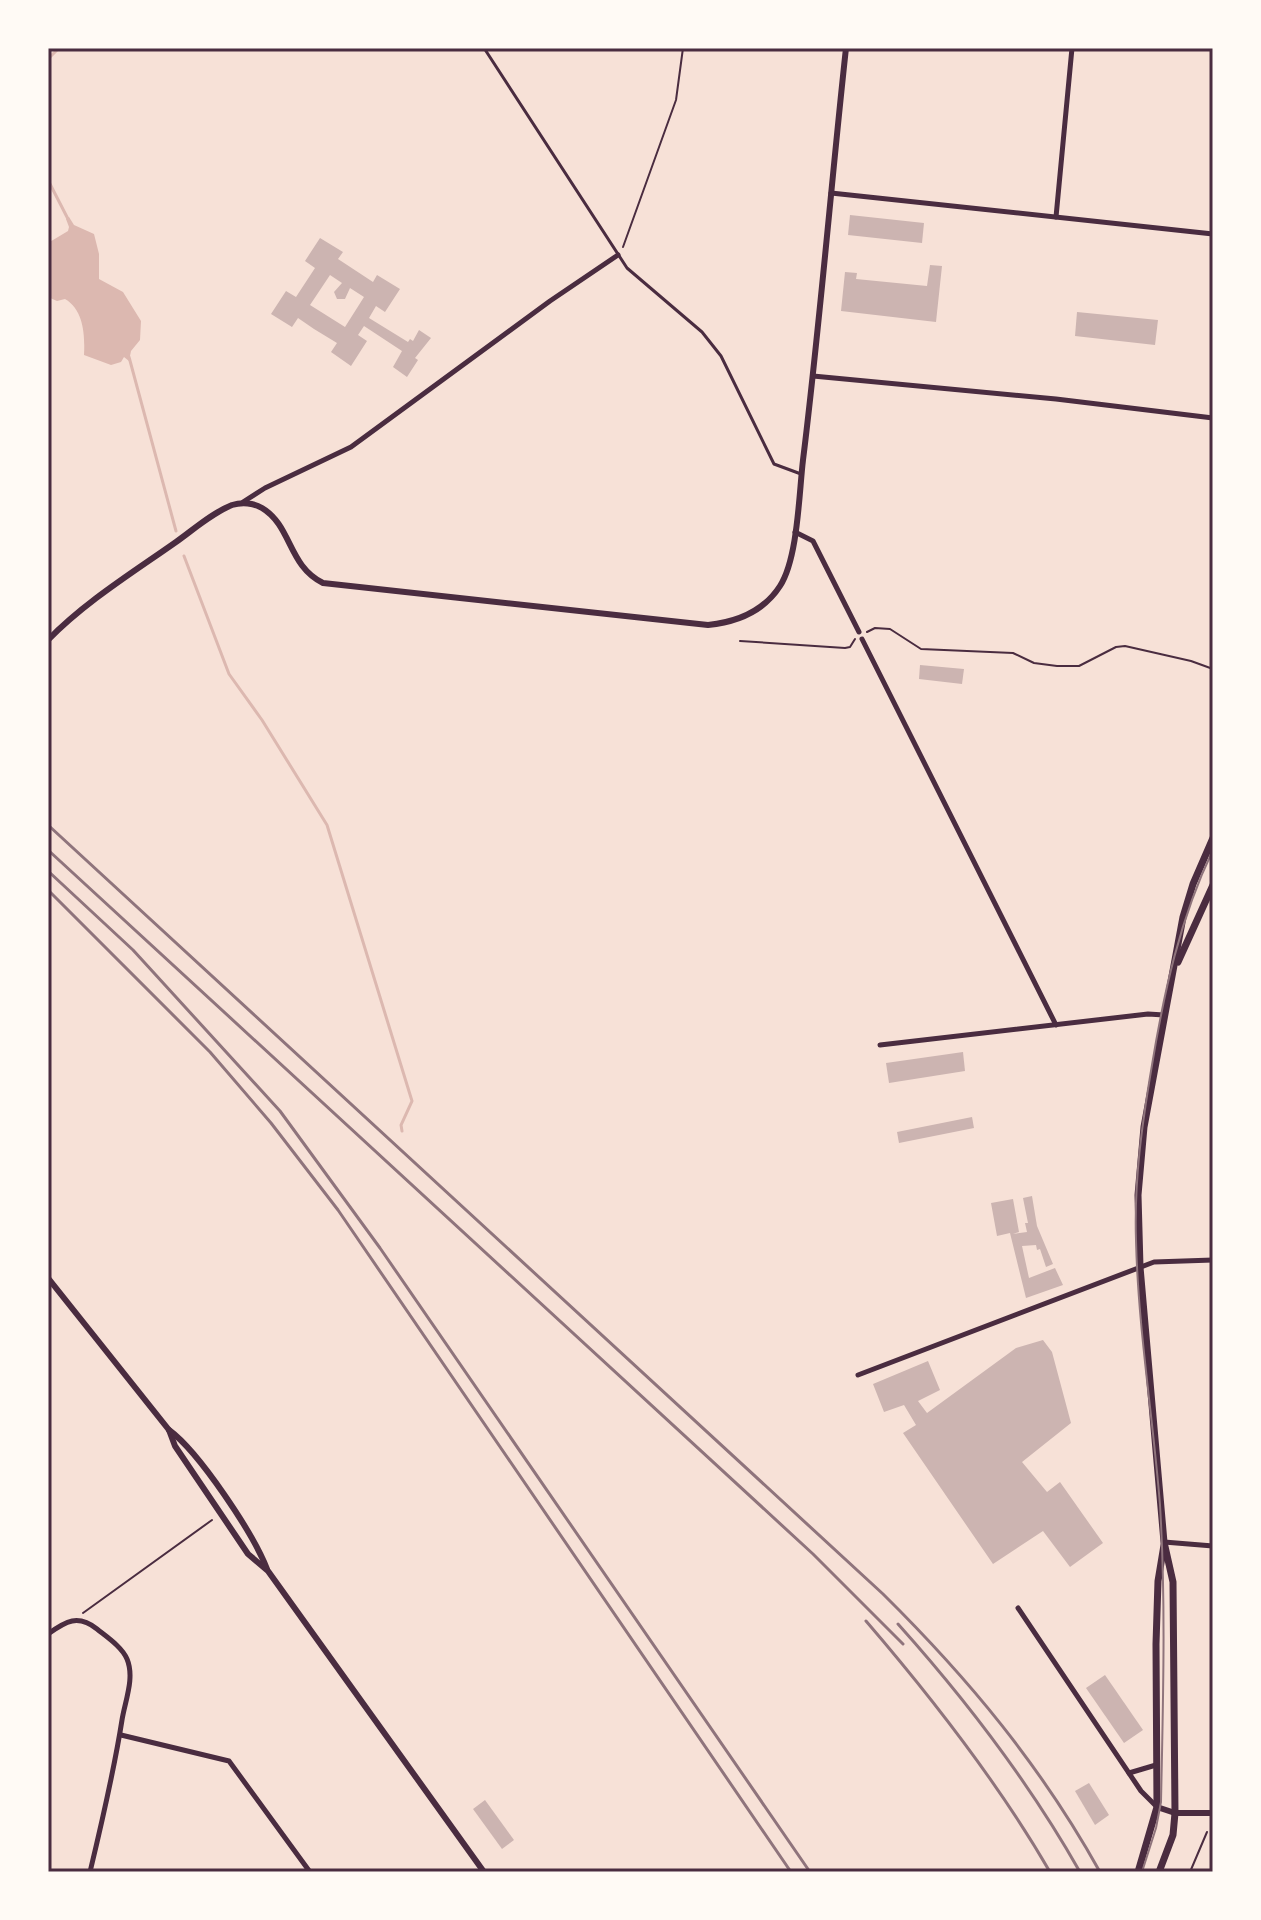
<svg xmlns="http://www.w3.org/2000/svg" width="1261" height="1920" viewBox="0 0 1261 1920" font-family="Quicksand,sans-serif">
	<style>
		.water { fill: #dcb8b0 }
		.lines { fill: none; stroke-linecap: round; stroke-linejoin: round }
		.stream { stroke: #dcb8b0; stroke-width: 3 }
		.building { fill: #ccb4b1; fill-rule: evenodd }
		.path { stroke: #4a2c40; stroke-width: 2 }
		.service { stroke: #4a2c40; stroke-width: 3 }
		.minor { stroke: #4a2c40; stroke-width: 5 }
		.tertiary { stroke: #4a2c40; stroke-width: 6 }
		.secondary { stroke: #4a2c40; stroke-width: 7 }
		.tram { stroke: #8f747c; stroke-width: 2 }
		.rail { stroke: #8f747c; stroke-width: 3 }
		.neatline { fill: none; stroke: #4a2c40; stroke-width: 3 }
	</style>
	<rect width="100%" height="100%" fill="#f7e1d7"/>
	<!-- water -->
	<path class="water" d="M 69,217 L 74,225 L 94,234 L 99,254 L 99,279 L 123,292 L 141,321 L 140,340 L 131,351 L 129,361 L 124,357 L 121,362 L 111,365 L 84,355 C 85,336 84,310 65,299 L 57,301 L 48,297 L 48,243 L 68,231 L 69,227 L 66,219 Z"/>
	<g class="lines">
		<!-- stream -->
		<g class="stream">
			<polyline points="48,59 59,48"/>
			<polyline points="48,180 68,219"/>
			<polyline points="129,357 176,531"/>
			<polyline points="184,556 229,674 262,720 327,825 412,1101 401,1125 402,1131"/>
		</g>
	</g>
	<!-- building -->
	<g class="building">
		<polygon points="850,215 924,223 922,243 848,235"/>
		<path d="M 320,238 L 343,252 L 338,259 L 373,282 L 377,275 L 400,289 L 385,312 L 376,306 L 369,318 L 408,342 L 410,339 L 413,341 L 419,330 L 431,338 L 415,358 L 418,360 L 407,377 L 393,367 L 402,351 L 364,326 L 358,335 L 367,341 L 351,366 L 331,352 L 337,343 L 314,329 L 298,318 L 292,327 L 271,314 L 286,291 L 296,297 L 315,268 L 305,261 ZM 330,275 L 342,283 L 334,292 L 337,299 L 345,299 L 350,288 L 364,297 L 345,327 L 310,305 Z"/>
		<polygon points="930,265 942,266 936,322 841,311 845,272 857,273 856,279 927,286"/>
		<polygon points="1077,312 1158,320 1155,345 1075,336"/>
		<polygon points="920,665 964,669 962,684 919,679"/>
		<polygon points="963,1052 965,1071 889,1083 886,1063"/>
		<polygon points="972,1117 974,1128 899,1143 897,1132"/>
		<polygon points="1032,1196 1037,1226 1053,1264 1046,1267 1040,1249 1037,1250 1036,1245 1022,1246 1029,1278 1055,1268 1063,1285 1026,1298 1010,1233 997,1236 991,1203 1013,1199 1019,1232 1013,1234 1027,1232 1025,1223 1028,1223 1023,1198"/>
		<polygon points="1043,1340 1052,1352 1071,1423 1022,1462 1047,1492 1060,1482 1103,1543 1070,1567 1043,1531 993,1564 903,1433 916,1425 904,1405 884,1412 873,1384 928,1361 940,1390 918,1401 927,1413 1016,1348"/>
		<polygon points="1105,1675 1143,1730 1124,1743 1086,1688"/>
		<polygon points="1089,1783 1109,1815 1095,1825 1075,1791"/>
		<polygon points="485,1800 514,1840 502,1849 473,1809"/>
	</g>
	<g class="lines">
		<!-- path -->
		<g class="path">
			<polyline points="623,247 676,100 683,48"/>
			<polyline points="867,632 875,628 890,629 921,649 1013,653 1034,663 1057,666 1079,666 1116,647 1125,646 1191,661 1213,669"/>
			<polyline points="740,641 845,648 850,647 855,639"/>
			<polyline points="83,1613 212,1520"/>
			<polyline points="1190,1872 1207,1832"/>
		</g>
		<!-- service -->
		<polyline class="service" points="484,48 627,268 702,332 721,356 774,464 801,474"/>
		<!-- minor -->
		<g class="minor">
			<polyline points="831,193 1213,234"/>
			<polyline points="1056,217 1072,48"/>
			<polyline points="813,376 1056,399 1213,418"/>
			<polyline points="243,502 265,488 351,447 550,301 618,255"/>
			<polyline points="795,532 813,541 859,632"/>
			<polyline points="862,639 1056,1025"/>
			<polyline points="880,1045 1148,1014 1164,1015"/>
			<polyline points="858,1375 1154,1262 1213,1260"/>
			<polyline points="1164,1542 1213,1546"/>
			<polyline points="1018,1608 1141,1791 1157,1807"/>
			<path d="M 48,1634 C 66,1621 78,1614 97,1629 C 107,1637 122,1647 127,1659 C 135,1678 125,1701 122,1720 C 114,1771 102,1822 90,1872"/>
			<polyline points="121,1735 229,1761 310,1872"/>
			<polyline points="1129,1773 1156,1765"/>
		</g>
		<!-- tertiary -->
		<g class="tertiary">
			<path d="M 48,640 C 85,602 132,573 176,542 C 193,530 212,513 232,505 C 242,502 254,503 262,508 C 292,526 288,566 323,583 L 708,625 C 737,622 764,611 780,586 C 798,558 799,493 803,460 C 820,323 831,185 846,48"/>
			<polyline points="48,1278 169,1430 175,1446 248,1554 268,1571 484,1872"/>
			<path d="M 169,1430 C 199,1452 253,1533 267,1569"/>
			<polyline points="1157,1807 1175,1813 1213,1813"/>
		</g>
		<!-- secondary -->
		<g class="secondary">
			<polyline points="1178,962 1213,885"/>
			<polyline points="1138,1872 1157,1807 1156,1644 1158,1581 1164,1545"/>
			<polyline points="1159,1872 1173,1835 1175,1813 1173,1582 1164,1542 1140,1267 1138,1195 1144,1127 1183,917 1193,884 1213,838"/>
		</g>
		<!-- tram -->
		<path class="tram" d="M 1142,1872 L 1156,1828 L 1161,1802 C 1163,1703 1166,1604 1160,1505 C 1153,1417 1138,1328 1136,1240 C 1134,1180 1142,1124 1152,1065 C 1164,992 1180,918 1213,850"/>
		<!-- rail -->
		<g class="rail">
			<path d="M 48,825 L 883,1594 C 969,1679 1041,1766 1100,1872"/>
			<polyline points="48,850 813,1554 903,1644"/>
			<polyline points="48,871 133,950 280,1111 380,1248 810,1872"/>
			<polyline points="48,890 210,1052 271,1123 338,1210 791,1872"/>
			<path d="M 866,1621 C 933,1699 998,1782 1050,1872"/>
			<path d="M 898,1624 C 967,1701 1029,1782 1080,1872"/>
		</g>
	</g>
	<!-- border -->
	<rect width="1261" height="1920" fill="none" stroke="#fffaf5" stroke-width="100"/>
	<rect x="50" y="50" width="1161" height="1820" class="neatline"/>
</svg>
